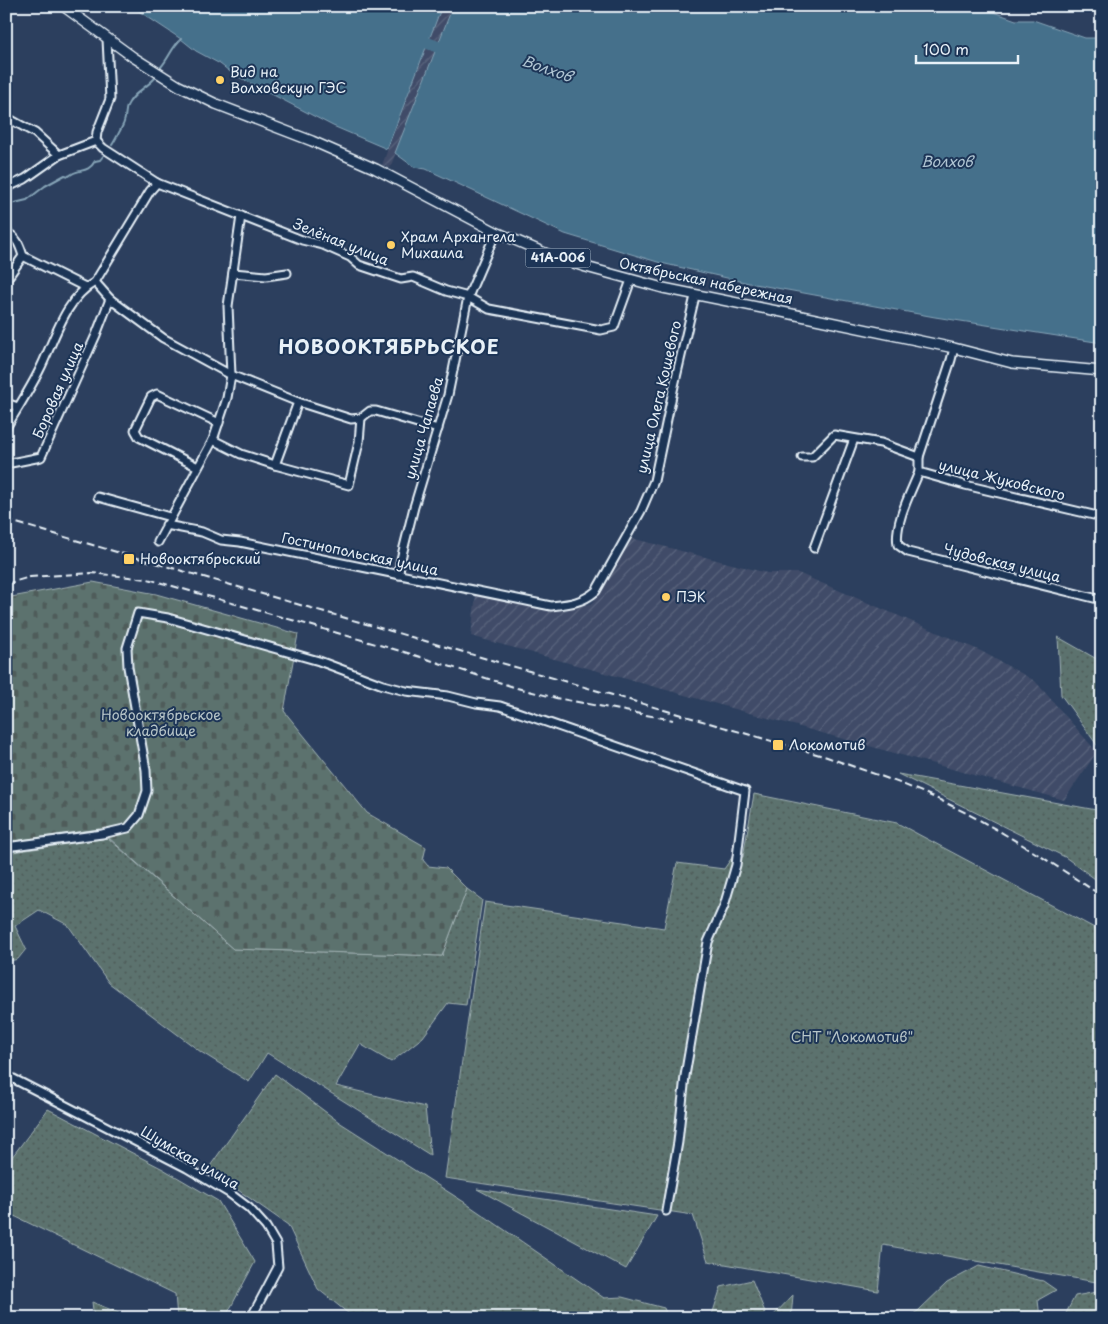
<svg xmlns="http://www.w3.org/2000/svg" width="1108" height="1324" viewBox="0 0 1108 1324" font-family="'Playpen Sans',sans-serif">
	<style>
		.industrial { fill: url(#industrial-furrows) }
		.green { fill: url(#green-dots); stroke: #a2b2b3 }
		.cemetery { fill: url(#cemetery-stones); stroke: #a2b2b3 }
		.water { fill: #45708b; stroke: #86a4b7 }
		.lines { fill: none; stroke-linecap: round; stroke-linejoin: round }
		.stream { stroke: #86a4b7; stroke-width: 2 }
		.river { stroke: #45708b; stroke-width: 12 }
		.minor-casing { stroke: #e8f1f8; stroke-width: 11 }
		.major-casing { stroke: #e8f1f8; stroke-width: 12 }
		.minor { stroke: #1d3557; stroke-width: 7 }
		.major { stroke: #1d3557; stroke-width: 9 }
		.rail { stroke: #e8f1f8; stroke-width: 2; stroke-dasharray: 8 4; stroke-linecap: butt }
		.poi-dot { fill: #ffd166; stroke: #1d3557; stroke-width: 2 }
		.labels { text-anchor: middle; stroke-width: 4; stroke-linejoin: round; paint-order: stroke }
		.shield { fill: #1d3557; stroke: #abb9c8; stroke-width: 1 }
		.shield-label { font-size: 12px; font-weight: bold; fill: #e8f1f8 }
		.poi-label { font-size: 14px; fill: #e8f1f8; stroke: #1d3557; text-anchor: start }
		.street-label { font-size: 14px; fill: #e8f1f8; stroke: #1d3557 }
		.park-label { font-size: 14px; fill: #b7c5c8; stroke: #1d3557 }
		.water-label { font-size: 15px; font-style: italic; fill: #afc4d2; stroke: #1d3557 }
		.district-label { font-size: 19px; font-weight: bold; letter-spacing: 1px; fill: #e8f1f8; stroke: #1d3557 }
	</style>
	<defs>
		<pattern id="industrial-furrows" width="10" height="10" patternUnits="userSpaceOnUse" patternTransform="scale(1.25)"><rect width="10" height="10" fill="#3f4b67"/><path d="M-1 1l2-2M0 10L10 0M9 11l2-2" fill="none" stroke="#5b657e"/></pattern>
		<pattern id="green-dots" width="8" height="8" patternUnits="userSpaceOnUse" patternTransform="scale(1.25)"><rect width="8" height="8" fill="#5b726e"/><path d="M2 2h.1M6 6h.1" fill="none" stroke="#4f5b5a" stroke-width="1.8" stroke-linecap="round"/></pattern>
		<pattern id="cemetery-stones" width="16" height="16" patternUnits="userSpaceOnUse" patternTransform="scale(1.25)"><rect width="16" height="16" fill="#5b726e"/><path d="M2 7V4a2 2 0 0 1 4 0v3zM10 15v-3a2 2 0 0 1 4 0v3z" fill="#4f5b5a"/></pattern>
	</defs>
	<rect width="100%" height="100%" fill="#2c3f5e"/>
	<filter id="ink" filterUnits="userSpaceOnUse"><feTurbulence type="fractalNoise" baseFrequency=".02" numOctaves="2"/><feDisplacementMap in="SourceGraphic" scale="10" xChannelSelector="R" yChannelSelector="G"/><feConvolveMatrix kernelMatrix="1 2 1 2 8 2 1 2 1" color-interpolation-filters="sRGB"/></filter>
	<g filter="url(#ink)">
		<!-- industrial -->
		<g class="industrial">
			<polygon points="442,6 453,6 390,168 382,165"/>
			<polygon points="631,538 767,573 798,573 981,651 1035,681 1097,752 1064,800 471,636 476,594 564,610 593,603"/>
		</g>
		<!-- green -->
		<g class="green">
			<polygon points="1058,637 1102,662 1102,752 1061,695"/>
			<polygon points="898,774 1102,811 1102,884 1065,857"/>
			<polygon points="754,794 897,823 1102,932 1102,1283 883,1245 878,1291 708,1261 693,1215 445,1178 485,902 664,928 677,863 724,869 733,856 743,857"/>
			<polygon points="108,838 233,949 442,956 467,889 482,900 466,1005 448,1003 423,1037 391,1062 360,1044 336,1086 425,1107 430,1155 267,1053 249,1082 201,1052 109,983 68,925 39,910 15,926 26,949 18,959 6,962 6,853"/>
			<polygon points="275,1074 339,1122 464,1202 604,1298 622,1297 664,1308 668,1318 354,1318 318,1289 288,1225 208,1169"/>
			<polygon points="48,1109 163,1169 218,1201 255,1262 225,1318 177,1318 175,1294 6,1212 6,1165"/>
			<polygon points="477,1189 657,1216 626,1269"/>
			<polygon points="979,1266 1043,1281 1056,1290 1038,1300 1040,1318 906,1318 918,1311 947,1283"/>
			<polygon points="752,1280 765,1312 760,1318 711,1318 721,1287"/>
			<polygon points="1102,1291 1102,1318 1062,1318 1064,1317 1075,1296"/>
			<polygon points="793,1295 791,1318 771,1318"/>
			<polygon points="92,1302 131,1318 94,1318"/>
		</g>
		<!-- cemetery -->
		<polygon class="cemetery" points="93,582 156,594 298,634 284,711 367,813 426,847 423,860 428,866 446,868 467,889 442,956 233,949 99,829 6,842 6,598"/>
		<!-- water -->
		<g class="water">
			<polygon points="131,6 442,6 387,149 333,126 233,74 220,64 196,51 181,39"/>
			<polygon points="453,6 976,6 1016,20 1033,20 1085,38 1102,38 1102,343 935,317 749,283 661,263 565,234 426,169 414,167 395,153"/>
		</g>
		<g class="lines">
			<!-- stream -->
			<g class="stream">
				<path d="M 161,67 C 169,58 172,47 181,39"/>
				<path d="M 112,145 C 113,144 124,124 124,122 C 126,117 125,111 127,106 C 132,94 146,88 155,78"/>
				<path d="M 6,205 L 27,200 L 45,186 L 65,175 L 69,176 C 78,168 88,174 95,161 L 100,160 L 104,155"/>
			</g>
			<!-- river -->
			<polyline class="river" points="412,37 451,52"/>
			<defs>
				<g id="minor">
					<polyline points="6,117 35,133 59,155 96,141 103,148 157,183 302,240 323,245 350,257 359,265 401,279 413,277 446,291 468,297 489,309 601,330 614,327 631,280"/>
					<polyline points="96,141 97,132 110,99 107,39"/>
					<polyline points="6,188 25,179 59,155"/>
					<path d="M 6,232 C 17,237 20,246 23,256 L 6,280"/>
					<polyline points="23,256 85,287"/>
					<polyline points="233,273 266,276 287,273"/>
					<polyline points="95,282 110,299 163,338 231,375 298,402 351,419 361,418 370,411 376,411 438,429"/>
					<polyline points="6,403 18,407"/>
					<path d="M 6,428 C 17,409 29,391 39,371 C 54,342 64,299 95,282 L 150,191 L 157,183"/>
					<polyline points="213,440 241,454 275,465 349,485 359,442 361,418"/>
					<polyline points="802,457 812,457 834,435 881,443 919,457 919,472 965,485 1102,517"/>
					<polyline points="919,457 951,360 954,348"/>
					<polyline points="6,464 41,457 96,335 110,299"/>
					<polyline points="275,465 298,402"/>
					<polyline points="198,467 139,437 135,430 151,397 157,394 219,423"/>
					<path d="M 919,472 C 911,492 894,523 898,545 L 908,552 L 1102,600"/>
					<polyline points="98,497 170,517"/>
					<path d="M 166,525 L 202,532 L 221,540 L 240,542 L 551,606 C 569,604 582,603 596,591 L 641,511 L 654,481 L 674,386 L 695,296"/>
					<polyline points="158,542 213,440 227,398 231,375 228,306 241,216"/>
					<polyline points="814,548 854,439"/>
					<polyline points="399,575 400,563 414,507 448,395 468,297 496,232"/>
					<polyline points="6,847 102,834 128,828 139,815 147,791 146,770 128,667 127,648 138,613 168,618 319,661 383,685 406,691 448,696 476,703 500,706 745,791 736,865 724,906 708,942 685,1076 678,1142 666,1211"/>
					<polyline points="6,1075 187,1168 229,1193 249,1208 266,1227 276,1244 278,1267 251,1318"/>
				</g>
				<polyline id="major" points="63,6 133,57 179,86 216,104 312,141 376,169 496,232 552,256 586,267 663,288 787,313 954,348 1012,363 1102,371"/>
			</defs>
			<!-- minor casing -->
			<use href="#minor" class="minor-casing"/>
			<!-- major casing -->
			<use href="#major" class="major-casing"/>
			<!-- minor -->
			<use href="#minor" class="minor"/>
			<!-- major -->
			<use href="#major" class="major"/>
			<!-- rail -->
			<g class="rail">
				<path d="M 6,520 L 827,757 C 859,769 892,779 924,793 C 985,819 1046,859 1102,896"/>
				<polyline points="6,584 30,577 91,573 148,579 411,654 517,688 556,698 673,720"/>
			</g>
		</g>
	</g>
	<!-- markers -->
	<g class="poi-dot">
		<circle cx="220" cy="80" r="5"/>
		<circle cx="391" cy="245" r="5"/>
		<rect x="123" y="553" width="12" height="12" rx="2.5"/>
		<circle cx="666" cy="597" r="5"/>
		<rect x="772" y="739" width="12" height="12" rx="2.5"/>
	</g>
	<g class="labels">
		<!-- shield labels -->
		<rect class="shield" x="525.5" y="248.5" width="65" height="19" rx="4"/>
		<g class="shield-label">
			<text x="558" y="262">41А-006</text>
		</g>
		<!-- poi labels -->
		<g class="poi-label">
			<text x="230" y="77">Вид на<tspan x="230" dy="16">Волховскую ГЭС</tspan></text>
			<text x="401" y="242">Храм Архангела<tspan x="401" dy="16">Михаила</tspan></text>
			<text x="140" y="564">Новооктябрьский</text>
			<text x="676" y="602">ПЭК</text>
			<text x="789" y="750">Локомотив</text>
		</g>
		<!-- street labels -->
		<g class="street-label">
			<text transform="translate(341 242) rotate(22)" y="5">Зелёная улица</text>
			<text transform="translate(706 281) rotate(12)" y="5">Октябрьская набережная</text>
			<text transform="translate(58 390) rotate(-66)" y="5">Боровая улица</text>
			<text transform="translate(659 397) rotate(-77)" y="5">улица Олега Кошевого</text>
			<text transform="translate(424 428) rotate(-74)" y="5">улица Чапаева</text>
			<text transform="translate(1002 480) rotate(14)" y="5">улица Жуковского</text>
			<text transform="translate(360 554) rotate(12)" y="5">Гостинопольская улица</text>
			<text transform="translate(1002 563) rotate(14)" y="5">Чудовская улица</text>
			<text transform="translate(190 1158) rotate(30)" y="5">Шумская улица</text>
		</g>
		<!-- park labels -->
		<g class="park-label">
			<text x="161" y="720">Новооктябрьское<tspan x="161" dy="16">кладбище</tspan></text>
			<text x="852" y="1042">СНТ "Локомотив"</text>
		</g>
		<!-- water labels -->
		<g class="water-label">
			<text transform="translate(547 69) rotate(19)" y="5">Волхов</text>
			<text x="947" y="167">Волхов</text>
		</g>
		<!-- district labels -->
		<g class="district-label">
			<text x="389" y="354">НОВООКТЯБРЬСКОЕ</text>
		</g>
	</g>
	<!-- margin -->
	<rect width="1108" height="1324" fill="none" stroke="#1d3557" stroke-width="25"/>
	<rect x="12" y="12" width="1083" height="1299" fill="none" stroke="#e8f1f8" stroke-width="2" filter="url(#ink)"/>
	<!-- scale -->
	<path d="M916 55v8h102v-8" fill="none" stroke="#e8f1f8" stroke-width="2.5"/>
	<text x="923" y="55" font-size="15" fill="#e8f1f8" stroke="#1d3557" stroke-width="4" paint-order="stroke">100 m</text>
</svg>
